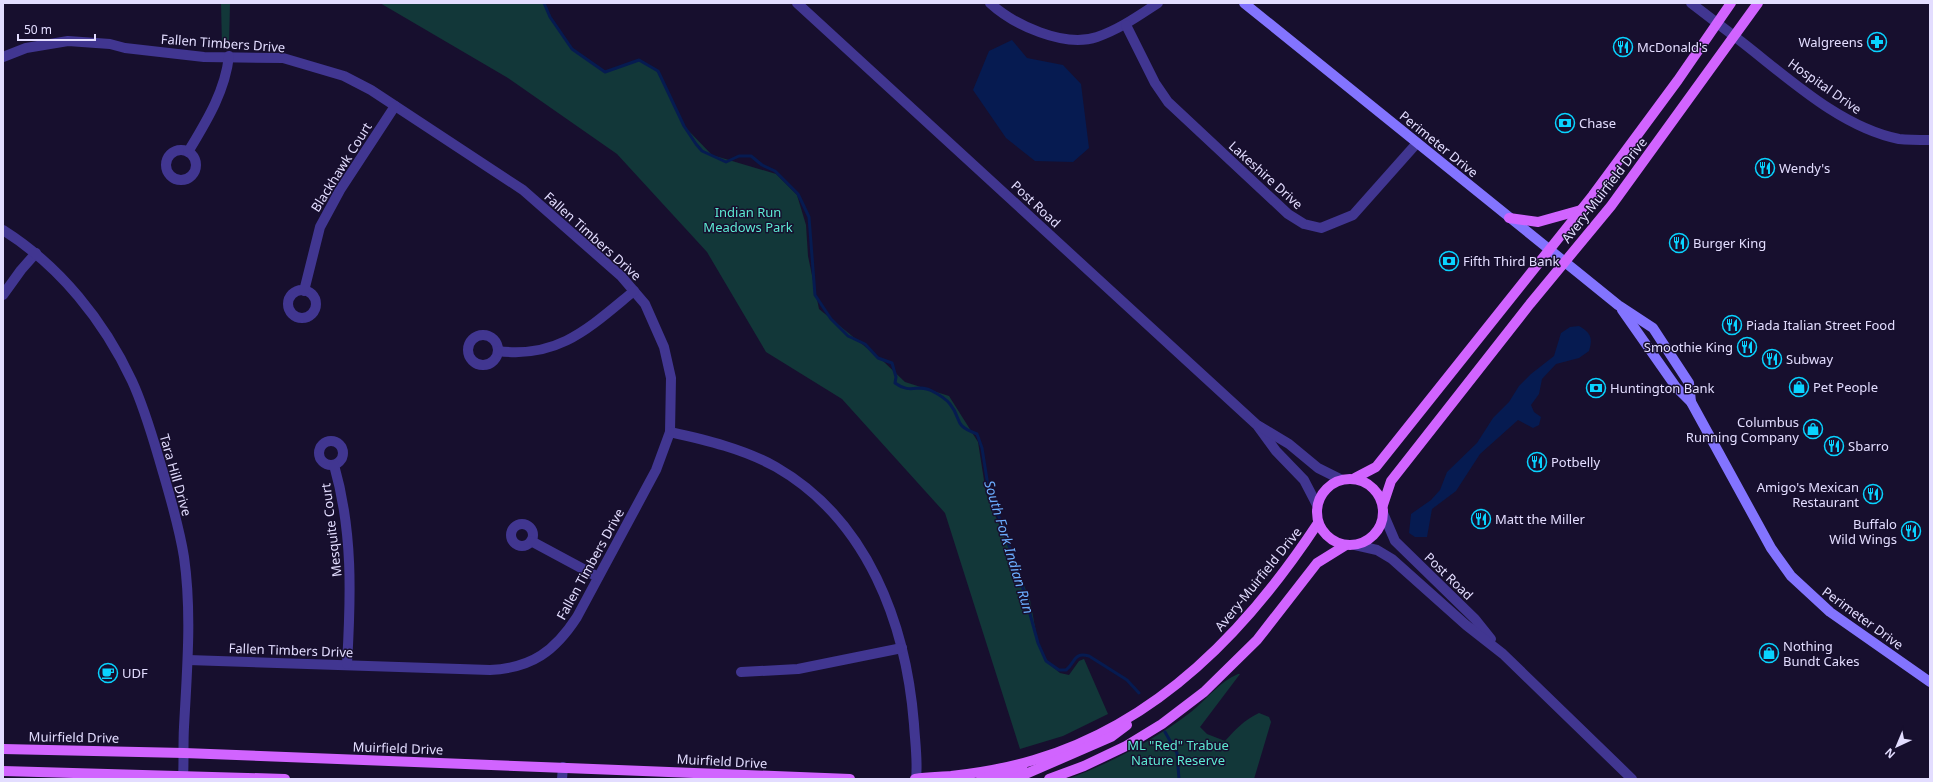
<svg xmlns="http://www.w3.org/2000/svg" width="1933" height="782" viewBox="0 0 1933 782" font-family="'Noto Sans',sans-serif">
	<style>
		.green { fill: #123739 }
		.water { fill: #061b51 }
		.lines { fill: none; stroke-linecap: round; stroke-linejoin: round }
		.stream { stroke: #061b51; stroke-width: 3 }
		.minor { stroke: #413691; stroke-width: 10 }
		.tertiary { stroke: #413691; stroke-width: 10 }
		.secondary { stroke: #8374ff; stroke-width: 10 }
		.primary { stroke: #d164ff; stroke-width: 10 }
		.labels { text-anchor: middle; stroke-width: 3; stroke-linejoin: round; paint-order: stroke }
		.poi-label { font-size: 13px; fill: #e3ddff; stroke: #170f2e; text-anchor: start }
		.street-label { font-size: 13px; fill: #e3ddff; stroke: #170f2e }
		.park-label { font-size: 13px; fill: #5debd3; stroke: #170f2e }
		.water-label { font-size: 14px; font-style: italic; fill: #6baeff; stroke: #170f2e }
	</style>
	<rect width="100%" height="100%" fill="#170f2e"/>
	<!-- green -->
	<g class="green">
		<polygon points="221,3 230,3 229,45 222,46"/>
		<polygon points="380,3 544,3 550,17 572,49 605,72 639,60 658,71 684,126 712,155 776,174 797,195 806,225 808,256 819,309 884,362 905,382 949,396 978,442 986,493 1030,600 1038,643 1049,664 1060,673 1069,675 1079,661 1084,659 1108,714 1063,736 1020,749 945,513 842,399 766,352 707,252 617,154 508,78"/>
		<path d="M 1238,674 L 1240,674 L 1200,727 L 1207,734 L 1225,741 C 1236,729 1244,720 1259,713 L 1269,717 L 1271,722 L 1254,779 L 1068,779 C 1111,763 1154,740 1191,712 C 1206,700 1220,681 1238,674 Z"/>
	</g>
	<!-- water -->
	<g class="water">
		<polygon points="1012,40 1027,58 1063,65 1081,84 1089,148 1073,162 1035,161 1006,138 973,90 989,51"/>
		<path d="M 1579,326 C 1591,333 1593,338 1589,351 L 1579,358 L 1556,364 L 1542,379 L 1539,394 L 1531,405 L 1534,412 L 1541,417 L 1539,425 L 1533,428 L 1518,420 L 1480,454 L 1456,491 L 1432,509 L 1427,537 L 1415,537 L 1409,533 L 1411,514 L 1431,500 L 1440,490 L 1447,472 L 1477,443 L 1493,418 L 1509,402 L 1519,386 L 1531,374 L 1554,356 L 1561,333 L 1570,327 Z"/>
	</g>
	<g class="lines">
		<!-- stream -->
		<g class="stream">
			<path d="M 544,3 L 550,17 L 572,49 L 605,72 L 639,60 L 658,71 L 684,126 L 696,144 L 702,151 L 726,162 L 739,156 L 751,156 L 762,165 L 775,171 L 798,194 L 809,217 L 815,295 L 831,319 L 848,336 L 865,344 L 878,358 L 892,363 L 896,377 L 895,383 C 911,395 919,383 932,391 C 938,394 946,399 950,404 C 963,420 952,425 977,434 L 982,448 L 988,486 L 1019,574 L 1038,643 L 1046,661 L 1059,670 L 1066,670 C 1076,662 1073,652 1089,656 L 1127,680 L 1139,693"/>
			<polyline points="1165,732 1177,753 1179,779"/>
		</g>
		<!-- minor -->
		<g class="minor">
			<path d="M 990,3 C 1014,25 1064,48 1097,37 C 1120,29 1138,16 1158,3"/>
			<polyline points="1126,25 1155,83 1168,102 1288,214 1304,224 1321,228 1353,215 1417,143"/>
			<path d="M 1734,36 C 1783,73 1838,127 1899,139 C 1909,140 1920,140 1930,140"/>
			<path d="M 3,57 L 26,48 L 68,41 L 110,44 L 125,48 L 204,57 L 283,58 L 344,76 L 371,90 L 523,190 L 621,276 L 645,304 L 664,347 L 671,378 L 670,432 L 656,470 L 577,617 C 555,651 532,668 490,670 L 188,660"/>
			<circle cx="181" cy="165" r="15"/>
			<path d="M 188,152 C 206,122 225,92 229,56"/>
			<circle cx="302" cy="304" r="14"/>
			<polyline points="304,291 320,227 340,190 395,106"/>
			<polyline points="3,295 21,270 36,253"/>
			<circle cx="483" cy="350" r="15"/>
			<path d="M 498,351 C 559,359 590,327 634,291"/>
			<path d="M 670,432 C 706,440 744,449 776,467 C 868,520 906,624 914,724 C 915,742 918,761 916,779"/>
			<circle cx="331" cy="453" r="12"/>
			<path d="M 334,465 C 353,531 351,596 347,664"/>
			<circle cx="522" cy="535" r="11"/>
			<polyline points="531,541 598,577"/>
			<polyline points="741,672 798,669 902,648"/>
			<polyline points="562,779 563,767"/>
		</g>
		<!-- tertiary -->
		<g class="tertiary">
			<polyline points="797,3 1257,425 1276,451 1304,480 1317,505"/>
			<polyline points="1691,3 1734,36"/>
			<path d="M 3,230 C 60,266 104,321 132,381 C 144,407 152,435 160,462 C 169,493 179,525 184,557 C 192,613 187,670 184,727 C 183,744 184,762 183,779"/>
			<polyline points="1259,426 1289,444 1318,468 1340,479"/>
			<polyline points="1383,513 1395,541 1475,619 1491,639"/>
			<polyline points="1355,545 1377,550 1392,559 1466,625 1503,654 1632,779"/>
		</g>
		<!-- secondary -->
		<g class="secondary">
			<polyline points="1244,3 1576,271 1618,305 1653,328 1689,383 1691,402"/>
			<polyline points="1622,310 1676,387 1691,402 1771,548 1791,576 1830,612 1930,682"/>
		</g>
		<!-- primary -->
		<g class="primary">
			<polyline points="1509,218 1538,222 1581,210"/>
			<polyline points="1355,478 1376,467 1593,195 1678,80 1731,3"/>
			<circle cx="1350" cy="512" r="33"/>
			<polyline points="1383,505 1391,481 1530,304 1611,206 1758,3"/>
			<polyline points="3,749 184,753 850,779"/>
			<polyline points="3,771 285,779"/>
			<path d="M 915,779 C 927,777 939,777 951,776 C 979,773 1007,768 1034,760 C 1159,723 1248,629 1318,523"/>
			<polyline points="981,779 1023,770"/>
			<polyline points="1014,779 1111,737 1127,725"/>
			<polyline points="1049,779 1084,766 1126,746 1162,724 1204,692 1257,640 1317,563 1346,545"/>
		</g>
	</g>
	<!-- icons -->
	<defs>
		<symbol id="pharmacy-ring" viewBox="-11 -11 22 22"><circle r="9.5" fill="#170f2e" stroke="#09d3ff" stroke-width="1.5"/><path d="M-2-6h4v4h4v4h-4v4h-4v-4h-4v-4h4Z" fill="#09d3ff"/></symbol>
		<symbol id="restaurant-ring" viewBox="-11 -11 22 22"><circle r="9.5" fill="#170f2e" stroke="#09d3ff" stroke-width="1.5"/><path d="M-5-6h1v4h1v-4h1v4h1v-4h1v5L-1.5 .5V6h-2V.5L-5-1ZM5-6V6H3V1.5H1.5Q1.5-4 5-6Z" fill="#09d3ff"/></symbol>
		<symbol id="bank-ring" viewBox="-11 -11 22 22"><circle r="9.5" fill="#170f2e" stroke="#09d3ff" stroke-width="1.5"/><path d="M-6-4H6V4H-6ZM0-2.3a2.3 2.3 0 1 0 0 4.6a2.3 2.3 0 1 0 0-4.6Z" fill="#09d3ff"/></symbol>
		<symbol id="shop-ring" viewBox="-11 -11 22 22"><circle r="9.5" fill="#170f2e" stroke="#09d3ff" stroke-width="1.5"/><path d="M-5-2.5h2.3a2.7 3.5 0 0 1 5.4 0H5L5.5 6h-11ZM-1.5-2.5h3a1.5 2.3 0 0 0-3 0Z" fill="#09d3ff"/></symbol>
		<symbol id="cafe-ring" viewBox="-11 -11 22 22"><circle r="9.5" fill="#170f2e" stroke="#09d3ff" stroke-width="1.5"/><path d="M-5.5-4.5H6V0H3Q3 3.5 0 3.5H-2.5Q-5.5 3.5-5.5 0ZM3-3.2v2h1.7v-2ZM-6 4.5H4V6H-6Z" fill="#09d3ff"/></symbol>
	</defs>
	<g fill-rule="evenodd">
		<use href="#pharmacy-ring" x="1866" y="31" width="22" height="22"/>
		<use href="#restaurant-ring" x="1612" y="36" width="22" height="22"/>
		<use href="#bank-ring" x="1554" y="112" width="22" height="22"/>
		<use href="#restaurant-ring" x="1754" y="157" width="22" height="22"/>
		<use href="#restaurant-ring" x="1668" y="232" width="22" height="22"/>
		<use href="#bank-ring" x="1438" y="250" width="22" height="22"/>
		<use href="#restaurant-ring" x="1721" y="314" width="22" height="22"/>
		<use href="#restaurant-ring" x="1736" y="336" width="22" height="22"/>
		<use href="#restaurant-ring" x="1761" y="348" width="22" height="22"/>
		<use href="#shop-ring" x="1788" y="376" width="22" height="22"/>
		<use href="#bank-ring" x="1585" y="377" width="22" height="22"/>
		<use href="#shop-ring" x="1802" y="418" width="22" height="22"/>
		<use href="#restaurant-ring" x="1823" y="435" width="22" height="22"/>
		<use href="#restaurant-ring" x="1526" y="451" width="22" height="22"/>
		<use href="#restaurant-ring" x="1862" y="483" width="22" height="22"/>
		<use href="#restaurant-ring" x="1470" y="508" width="22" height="22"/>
		<use href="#restaurant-ring" x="1900" y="520" width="22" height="22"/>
		<use href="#shop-ring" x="1758" y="642" width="22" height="22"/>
		<use href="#cafe-ring" x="97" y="662" width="22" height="22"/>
	</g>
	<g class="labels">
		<!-- poi labels -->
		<g class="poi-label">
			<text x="1863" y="47" text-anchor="end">Walgreens</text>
			<text x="1637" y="52">McDonald's</text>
			<text x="1579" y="128">Chase</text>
			<text x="1779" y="173">Wendy's</text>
			<text x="1693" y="248">Burger King</text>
			<text x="1463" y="266">Fifth Third Bank</text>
			<text x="1746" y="330">Piada Italian Street Food</text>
			<text x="1733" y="352" text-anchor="end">Smoothie King</text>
			<text x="1786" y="364">Subway</text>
			<text x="1813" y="392">Pet People</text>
			<text x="1610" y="393">Huntington Bank</text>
			<text x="1799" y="427" text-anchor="end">Columbus<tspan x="1799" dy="15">Running Company</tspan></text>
			<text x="1848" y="451">Sbarro</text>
			<text x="1551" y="467">Potbelly</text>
			<text x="1859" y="492" text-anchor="end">Amigo's Mexican<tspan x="1859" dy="15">Restaurant</tspan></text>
			<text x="1495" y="524">Matt the Miller</text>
			<text x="1897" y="529" text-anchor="end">Buffalo<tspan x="1897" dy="15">Wild Wings</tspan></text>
			<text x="1783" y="651">Nothing<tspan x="1783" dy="15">Bundt Cakes</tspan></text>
			<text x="122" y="678">UDF</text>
		</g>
		<!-- street labels -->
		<g class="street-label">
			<text transform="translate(223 43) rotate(4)" y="5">Fallen Timbers Drive</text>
			<text transform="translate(1825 86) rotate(35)" y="5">Hospital Drive</text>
			<text transform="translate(1439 144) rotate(39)" y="5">Perimeter Drive</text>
			<text transform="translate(341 167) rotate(-58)" y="5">Blackhawk Court</text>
			<text transform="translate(1266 175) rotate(42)" y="5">Lakeshire Drive</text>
			<text transform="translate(1604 190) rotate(-52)" y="5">Avery-Muirfield Drive</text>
			<text transform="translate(1036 204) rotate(43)" y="5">Post Road</text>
			<text transform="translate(593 236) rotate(42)" y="5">Fallen Timbers Drive</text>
			<text transform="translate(176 475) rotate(74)" y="5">Tara Hill Drive</text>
			<text transform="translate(331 530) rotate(-97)" y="5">Mesquite Court</text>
			<text transform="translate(590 564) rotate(-61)" y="5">Fallen Timbers Drive</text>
			<text transform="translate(1449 576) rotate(44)" y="5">Post Road</text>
			<text transform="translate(1258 579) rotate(-51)" y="5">Avery-Muirfield Drive</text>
			<text transform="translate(1863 618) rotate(36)" y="5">Perimeter Drive</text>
			<text transform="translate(291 650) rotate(2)" y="5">Fallen Timbers Drive</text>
			<text transform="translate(74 737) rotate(1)" y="5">Muirfield Drive</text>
			<text transform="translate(398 748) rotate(2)" y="5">Muirfield Drive</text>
			<text transform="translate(722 761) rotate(3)" y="5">Muirfield Drive</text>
		</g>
		<!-- park labels -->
		<g class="park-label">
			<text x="748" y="217">Indian Run<tspan x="748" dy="15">Meadows Park</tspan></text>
			<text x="1178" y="750">ML "Red" Trabue<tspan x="1178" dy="15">Nature Reserve</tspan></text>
		</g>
		<!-- water labels -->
		<g class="water-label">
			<text transform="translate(1009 547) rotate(73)" y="5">South Fork Indian Run</text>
		</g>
	</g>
	<!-- border -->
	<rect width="1933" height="782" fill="none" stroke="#e3ddff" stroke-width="8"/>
	<!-- north arrow -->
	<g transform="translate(1897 746) rotate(224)" stroke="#170f2e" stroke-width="3" paint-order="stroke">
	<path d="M0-3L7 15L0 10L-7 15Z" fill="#e3ddff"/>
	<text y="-6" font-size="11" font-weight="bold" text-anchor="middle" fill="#e3ddff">N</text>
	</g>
	<!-- scale -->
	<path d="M18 34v6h77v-6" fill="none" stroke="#e3ddff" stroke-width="2"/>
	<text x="24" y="34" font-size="12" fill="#e3ddff" stroke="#170f2e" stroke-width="3" paint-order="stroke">50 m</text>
</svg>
